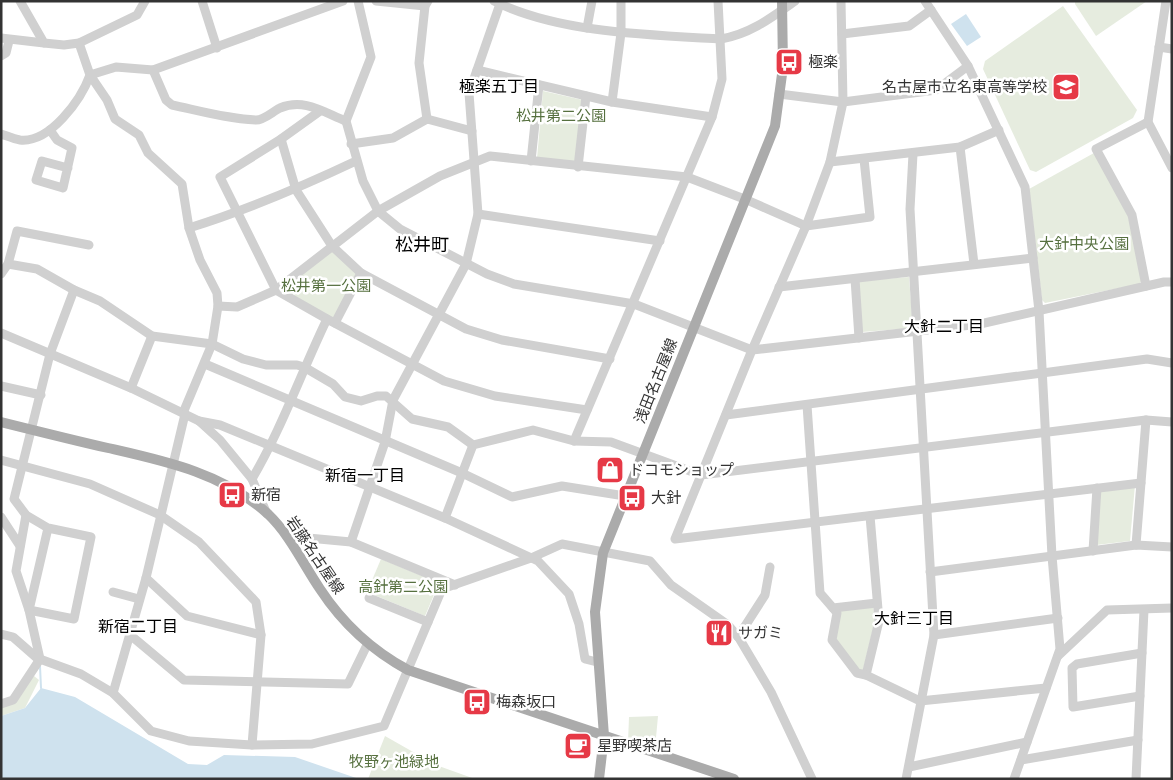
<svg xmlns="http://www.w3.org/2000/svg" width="1173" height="780" viewBox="0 0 1173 780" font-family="Poppins,'Noto Sans JP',sans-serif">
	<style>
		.green { fill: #e6ecdf }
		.water { fill: #cfe2ee }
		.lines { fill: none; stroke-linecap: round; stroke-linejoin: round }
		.stream { stroke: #cfe2ee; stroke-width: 2 }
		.minor { stroke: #d0d0d0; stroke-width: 9 }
		.major { stroke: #ababab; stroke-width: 10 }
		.labels { text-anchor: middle; stroke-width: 5; stroke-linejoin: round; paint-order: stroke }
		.poi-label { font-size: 15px; fill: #333; stroke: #fff; text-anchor: start }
		.park-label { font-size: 15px; fill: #56703f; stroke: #fff }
		.street-label { font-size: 15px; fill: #333; stroke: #fff }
		.neighbourhood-label { font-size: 16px; fill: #000; stroke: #fff }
		.quarter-label { font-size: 18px; fill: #000; stroke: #fff }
	</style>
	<rect width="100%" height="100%" fill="#fff"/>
	<!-- green -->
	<g class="green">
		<polygon points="1075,1 1147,1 1096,36 1075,4"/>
		<polygon points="1063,6 1137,110 1133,118 1036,172 1030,170 983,69 985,61"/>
		<polygon points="543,91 583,100 576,159 574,162 537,158"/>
		<polygon points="1094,153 1128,216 1143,279 1139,284 1045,303 1042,300 1029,189"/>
		<polygon points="332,250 360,275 335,323 280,289"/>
		<polygon points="909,277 913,328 862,332 858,281"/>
		<polygon points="1135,485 1130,541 1096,545 1098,490"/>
		<polygon points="381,559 439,583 425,616 367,592"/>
		<polygon points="873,606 875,620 863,670 859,670 835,639 841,610"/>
		<polygon points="34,676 39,680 25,708 1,716 1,704 13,700"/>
		<polygon points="658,716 655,748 628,742 629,717"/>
		<polygon points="385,736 436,765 475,779 368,779"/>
	</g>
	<!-- water -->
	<g class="water">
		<polygon points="966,14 981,37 967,46 951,24"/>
		<polygon points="41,688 75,697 188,764 207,765 224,755 295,757 359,779 1,779 1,716 25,708"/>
	</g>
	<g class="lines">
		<!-- stream -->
		<polyline class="stream" points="40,666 41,688"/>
		<!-- minor -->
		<g class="minor">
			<polyline points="20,1 44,43 64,45 79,43 137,15 145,1"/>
			<polyline points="202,1 217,48"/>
			<polyline points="358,1 371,57 346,121 363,181 378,211 400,229 487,274 514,284 634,304 752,350 980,324 1164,282 1172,282"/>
			<polyline points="376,1 425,6"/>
			<path d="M 494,1 C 558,33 650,35 721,39 C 750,34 771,18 795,1"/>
			<polyline points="841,1 843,102 830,162 806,226 752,350 675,539 1141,483"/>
			<polyline points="925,1 968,66 1025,187 1039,311 1052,556 1060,649 1014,779"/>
			<polyline points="1166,1 1148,122 1172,168"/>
			<polyline points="587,28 592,1"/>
			<polyline points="842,34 909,26 931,10"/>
			<polyline points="1,38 44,43"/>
			<polyline points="1159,47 1172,49"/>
			<polyline points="1,56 6,53 9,41"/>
			<path d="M 153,70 L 166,100 L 172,105 C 200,111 228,119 256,120 C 264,120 272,112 280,108 C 304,98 323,112 346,121"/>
			<polyline points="477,70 612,102 712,117"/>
			<polyline points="779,94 843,102 936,90 968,66"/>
			<polyline points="612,102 621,33 621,1"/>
			<polyline points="320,111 281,139 220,177 276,290 327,319 444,381 495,396 587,410"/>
			<polyline points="427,119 419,63 425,6 428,1"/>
			<polyline points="50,130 57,140 72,148 63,188 36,180 42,161 68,168"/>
			<path d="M 1,134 C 7,136 14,139 20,140 C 50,143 81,100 90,75 L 79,43"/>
			<polyline points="281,139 296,190 332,246 361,273 466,329 502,340 610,359"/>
			<polyline points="351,144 393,138 427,119 472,131"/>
			<polyline points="960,147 974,264"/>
			<polyline points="531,161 539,85"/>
			<polyline points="830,162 960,147 999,130"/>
			<polyline points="578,167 586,96"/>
			<polyline points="478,214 660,241"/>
			<path d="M 189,228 C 247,210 301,187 356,161"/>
			<polyline points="8,264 37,269 74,290 100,301 152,336 212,344 243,359 266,365 297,365 304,367 333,384 345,397 361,401 377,396 386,396 412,419 448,427 473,445"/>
			<polyline points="1,274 8,264 17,231 89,245"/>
			<polyline points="855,279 859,338"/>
			<polyline points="1146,286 1132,215 1096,149 1148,122"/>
			<polyline points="779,287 1033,258"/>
			<polyline points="218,306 237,307 276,290 378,211 440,176 490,156 687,177 747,200 806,226 870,217 864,159"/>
			<polyline points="335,323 361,273"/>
			<polyline points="1,333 131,388 199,421 220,440 252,479 267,514"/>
			<polyline points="205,364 462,473 512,497 562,486 625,496"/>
			<polyline points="1,386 41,395"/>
			<polyline points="131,388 152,336"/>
			<polyline points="807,405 820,593 833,608 877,603"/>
			<polyline points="183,413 212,344 218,306 217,293 200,260 189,228 182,184 148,153 139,135 115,119 107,100 90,75 116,67 153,70 343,1"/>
			<polyline points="726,415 1147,359 1172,363"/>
			<polyline points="199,421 220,425 271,446 445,518 538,561 569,594 579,624 585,659 597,662"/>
			<polyline points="574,441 712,117 722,79 718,1"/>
			<polyline points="1,460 90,484 160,515 199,542 256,602 261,635 252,745"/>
			<path d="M 252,479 C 282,428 301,373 327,319"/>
			<polyline points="870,516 879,621 866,675 920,701 1046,688"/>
			<polyline points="1,517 20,546"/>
			<polyline points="445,518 473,445 533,430 574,441 611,442 701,475 1146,420 1172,422"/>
			<polyline points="48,528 29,610 74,619 91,537 48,528 26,515 14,499 50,354 74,290"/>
			<polyline points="287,536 351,542 455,585"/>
			<polyline points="351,542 385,442 393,400 466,264 478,214 469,93 501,1"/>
			<polyline points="1136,545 1146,420"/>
			<polyline points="1093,551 1097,488"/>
			<polyline points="930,572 1136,545 1172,547"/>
			<polyline points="146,578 187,616 261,635"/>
			<polyline points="113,592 139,599"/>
			<polyline points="369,598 428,622"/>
			<polyline points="833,608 837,613 832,640 857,673 866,675"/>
			<polyline points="1,634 13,637 37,658 81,674 113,693 151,731 189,741 252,745 312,744 384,726 442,589 531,558 562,544 650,561 671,585 728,625 739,638 771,692 812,779"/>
			<polyline points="129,634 184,680 348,684 367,645"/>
			<polyline points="934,635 1058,618"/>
			<polyline points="738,637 765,595 770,567"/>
			<polyline points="1058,656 1107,610 1172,608"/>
			<polyline points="113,693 146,578 185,414"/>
			<polyline points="1140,696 1073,707 1072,668 1077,664 1142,653"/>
			<polyline points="1,704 13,700 40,659 29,610 16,571 26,515"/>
			<polyline points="1021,760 1138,740"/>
			<polyline points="909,767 1027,742"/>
			<polyline points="906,779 934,635 910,209 913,154"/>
			<polyline points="1136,779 1144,610"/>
		</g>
		<!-- major -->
		<g class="major">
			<path d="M 1,422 C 37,431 73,440 108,448 C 165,461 223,473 268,514 C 290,535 303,564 320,589 C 343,624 371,650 408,670 L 734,779"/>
			<polyline points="599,779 604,736 595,612 603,553 775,126 783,67 782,1"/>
		</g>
	</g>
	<!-- icons -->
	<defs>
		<symbol id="bus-square" viewBox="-11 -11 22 22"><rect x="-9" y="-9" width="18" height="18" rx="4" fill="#e63946" stroke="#fff"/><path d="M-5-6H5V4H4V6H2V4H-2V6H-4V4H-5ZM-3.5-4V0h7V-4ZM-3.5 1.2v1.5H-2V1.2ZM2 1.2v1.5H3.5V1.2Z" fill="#fff"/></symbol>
		<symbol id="school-square" viewBox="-11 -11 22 22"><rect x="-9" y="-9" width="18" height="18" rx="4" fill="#e63946" stroke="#fff"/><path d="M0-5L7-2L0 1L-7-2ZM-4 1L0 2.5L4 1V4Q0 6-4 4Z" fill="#fff"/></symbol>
		<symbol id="shop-square" viewBox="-11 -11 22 22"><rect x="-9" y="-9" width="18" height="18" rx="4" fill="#e63946" stroke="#fff"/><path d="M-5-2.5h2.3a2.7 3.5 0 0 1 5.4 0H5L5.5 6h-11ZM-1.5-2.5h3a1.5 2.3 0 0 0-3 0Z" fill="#fff"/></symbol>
		<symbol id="restaurant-square" viewBox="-11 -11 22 22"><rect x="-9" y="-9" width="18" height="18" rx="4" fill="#e63946" stroke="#fff"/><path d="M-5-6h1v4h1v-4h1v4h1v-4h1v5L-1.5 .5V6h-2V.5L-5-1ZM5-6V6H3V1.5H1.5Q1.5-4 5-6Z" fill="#fff"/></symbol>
		<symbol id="cafe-square" viewBox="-11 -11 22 22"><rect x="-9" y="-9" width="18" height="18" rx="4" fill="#e63946" stroke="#fff"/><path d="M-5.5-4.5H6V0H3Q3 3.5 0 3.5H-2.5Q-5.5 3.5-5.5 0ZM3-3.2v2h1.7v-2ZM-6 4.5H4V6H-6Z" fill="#fff"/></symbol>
	</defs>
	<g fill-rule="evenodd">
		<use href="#bus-square" x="773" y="46" width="32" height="32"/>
		<use href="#school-square" x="1050" y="71" width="32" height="32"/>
		<use href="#shop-square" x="594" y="454" width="32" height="32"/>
		<use href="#bus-square" x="216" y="479" width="32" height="32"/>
		<use href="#bus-square" x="616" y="482" width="32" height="32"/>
		<use href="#restaurant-square" x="703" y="617" width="32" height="32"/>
		<use href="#bus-square" x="461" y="686" width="32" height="32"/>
		<use href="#cafe-square" x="562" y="730" width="32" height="32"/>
	</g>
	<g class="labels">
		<!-- poi labels -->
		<g class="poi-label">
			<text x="808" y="67">極楽</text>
			<text x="1047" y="92" text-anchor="end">名古屋市立名東高等学校</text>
			<text x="629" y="475">ドコモショップ</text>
			<text x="251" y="500">新宿</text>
			<text x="651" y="503">大針</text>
			<text x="738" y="638">サガミ</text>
			<text x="496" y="707">梅森坂口</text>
			<text x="597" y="751">星野喫茶店</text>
		</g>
		<!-- park labels -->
		<g class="park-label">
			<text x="561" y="121">松井第二公園</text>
			<text x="1084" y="249">大針中央公園</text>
			<text x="326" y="291">松井第一公園</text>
			<text x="403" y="592">高針第二公園</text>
			<text x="394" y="767">牧野ヶ池緑地</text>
		</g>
		<!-- street labels -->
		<g class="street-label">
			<text transform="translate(656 381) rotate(-68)" y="5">浅田名古屋線</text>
			<text transform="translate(315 555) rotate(56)" y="5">岩藤名古屋線</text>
		</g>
		<!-- neighbourhood labels -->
		<g class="neighbourhood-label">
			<text x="499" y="92">極楽五丁目</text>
			<text x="944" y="332">大針二丁目</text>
			<text x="365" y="481">新宿一丁目</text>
			<text x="914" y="624">大針三丁目</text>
			<text x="138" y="632">新宿二丁目</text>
		</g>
		<!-- quarter labels -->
		<g class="quarter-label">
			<text x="422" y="251">松井町</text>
		</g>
	</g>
	<!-- border -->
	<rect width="1173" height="780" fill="none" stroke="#333333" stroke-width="5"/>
</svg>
